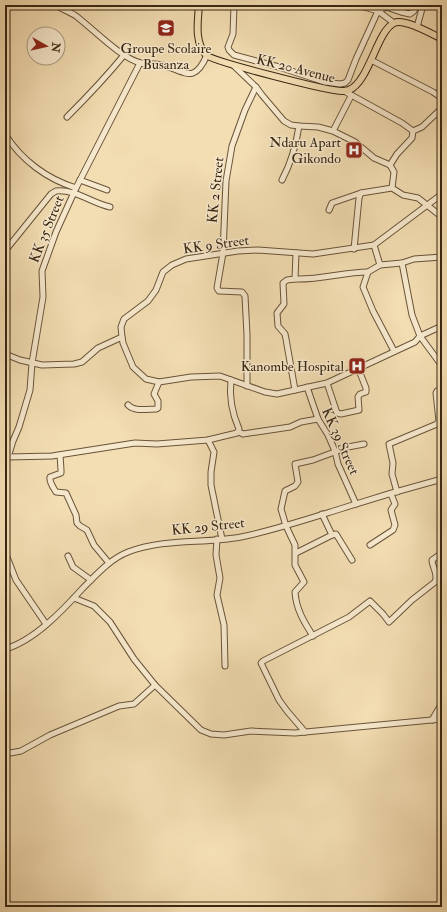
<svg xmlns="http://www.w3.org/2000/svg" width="447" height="912" viewBox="0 0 447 912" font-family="'IM FELL Double Pica',serif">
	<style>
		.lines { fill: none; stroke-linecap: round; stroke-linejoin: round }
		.minor-casing { stroke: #68543b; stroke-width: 7 }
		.major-casing { stroke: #392713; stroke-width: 8 }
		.minor { stroke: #f7e9cd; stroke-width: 5 }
		.major { stroke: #f3ddb2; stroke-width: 6 }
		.labels { text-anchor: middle; stroke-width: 3; stroke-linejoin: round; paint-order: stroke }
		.poi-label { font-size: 14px; fill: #392713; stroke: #f7e9cd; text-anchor: end }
		.street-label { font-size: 14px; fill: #392713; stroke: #f7e9cd }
	</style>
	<rect width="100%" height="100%" fill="#f3ddb2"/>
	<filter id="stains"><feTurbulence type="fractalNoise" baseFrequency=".005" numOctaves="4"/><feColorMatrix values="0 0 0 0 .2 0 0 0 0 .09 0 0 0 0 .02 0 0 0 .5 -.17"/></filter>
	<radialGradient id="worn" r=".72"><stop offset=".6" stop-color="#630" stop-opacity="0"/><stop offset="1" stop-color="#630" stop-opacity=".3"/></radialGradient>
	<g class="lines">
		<defs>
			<g id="minor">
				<path d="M 55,5 C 62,9 70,12 76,16 C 93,29 122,59 141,63 C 148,65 155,63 162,65 C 185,71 194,85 207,55"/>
				<polyline points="234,5 233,34 228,47 229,50 234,55 279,67 325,82 340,84 345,83 348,80 356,59 378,11 386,7 401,12 410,14 414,11 416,5"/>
				<polyline points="357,5 378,11 394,23"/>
				<polyline points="417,27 423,5"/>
				<polyline points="5,55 6,56"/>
				<polyline points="371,60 433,92 442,98"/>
				<polyline points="234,66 256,87 262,95 284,121 291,125 299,126 318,127 333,131 355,142 374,158 390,165 394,172 392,188 403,195 418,198 442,217"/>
				<polyline points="344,91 402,123 413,131"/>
				<path d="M 67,117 C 87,97 106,77 124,55"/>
				<polyline points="333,131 351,96"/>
				<path d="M 5,134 C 21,160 47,179 76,188"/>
				<polyline points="390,165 397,154 412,138 413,131 422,127 442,108"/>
				<polyline points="80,180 107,190"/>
				<path d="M 282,180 C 291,163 296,146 299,126"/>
				<polyline points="329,210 332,203 361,193"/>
				<polyline points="374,245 380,265 402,263 414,259 442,257"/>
				<polyline points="354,249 359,198 361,193 392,188"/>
				<path d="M 5,251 L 51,194 L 56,191 C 75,189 92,203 110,207"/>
				<path d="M 296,253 L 295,279 C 320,280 344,272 368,272"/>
				<polyline points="402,263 412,315 420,336 442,366"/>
				<polyline points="380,265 368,272 363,287 373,311 394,351"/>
				<polyline points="122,337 123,343 133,367 146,379 159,382 191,377 220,376 265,392 277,394 327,383 415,342 420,336 442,326"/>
				<polyline points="5,354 20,360 42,365 74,364 82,362 98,348 122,337 121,327 124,319 148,301 156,290 163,272 172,265 186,259 238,251 258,250 313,254 374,245 442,194"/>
				<polyline points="327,383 337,413 341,414 359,410 358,397 360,394 366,392 366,388 358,368"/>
				<polyline points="247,386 247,335 245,296 242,292 219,291 217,288 223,253 226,181 232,146 245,110 256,87"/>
				<polyline points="307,387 318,419 328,435 335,451 338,464 356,504"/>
				<polyline points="295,390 286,339 285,334 278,326 277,313 284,304 283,283 287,280 295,279"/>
				<path d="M 128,405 C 135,412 148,409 156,409 L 158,408 L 158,401 L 154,394 L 159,382"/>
				<polyline points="239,432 243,434 290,427 301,422 318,419"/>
				<polyline points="208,440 214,452 211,472 211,485 222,539"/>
				<path d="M 60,455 L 61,470 L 61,473 L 50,477 C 49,482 53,487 56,492 L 66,493 L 76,515 L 77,523 L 80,526 L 87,530 L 94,545 L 109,563"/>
				<path d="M 8,457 L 52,456 L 135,443 L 157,444 L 208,440 L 237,433 L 239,429 C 232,413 229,397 231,380"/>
				<polyline points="5,461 8,457 13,441 19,427 30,390 32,363 43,297 42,271 56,232 76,188 140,63"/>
				<polyline points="397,492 392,474 393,463 389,444 437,424 439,421 436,393 437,391 442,390"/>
				<polyline points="332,535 336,534 352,560"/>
				<polyline points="217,539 216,555 220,578 217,595 224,625 225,666"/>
				<polyline points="370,545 393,530 395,525 391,510 395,504 391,494"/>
				<polyline points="5,552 16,580 46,624"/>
				<polyline points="296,553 332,535 322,514"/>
				<polyline points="68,556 73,567 91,580"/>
				<path d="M 313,636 C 304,622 296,609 295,592 L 304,582 L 295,565 L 295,545 L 286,526 L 281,509 L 285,491 L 295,486 L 298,482 L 295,464 L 313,460 L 348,447 L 364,444"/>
				<path d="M 5,649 C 34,641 63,610 83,588 C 96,575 110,559 128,552 C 164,538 203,544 241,537 C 275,530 308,519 340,509 C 374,498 408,488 442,479"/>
				<polyline points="155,685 201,730 211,734 224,735 251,731 295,733 442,719"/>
				<polyline points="432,720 442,703"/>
				<path d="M 305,732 L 287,711 L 279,700 L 261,663 L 263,661 L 349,617 L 370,601 L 383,614 L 389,622 L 412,600 L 435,582 C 439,575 432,567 432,560 L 442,553"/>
				<polyline points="5,754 21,751 50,735 119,706 134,704 155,685 134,659 110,622 94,606 74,598"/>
			</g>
			<path id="major" d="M 199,5 C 198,20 194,42 206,55 C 212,61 331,92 343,91 C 344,91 349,90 349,90 C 369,82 377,31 394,23 C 404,18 432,34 442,39"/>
		</defs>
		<!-- minor casing -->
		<use href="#minor" class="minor-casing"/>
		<!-- major casing -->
		<use href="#major" class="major-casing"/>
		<!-- minor -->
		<use href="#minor" class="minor"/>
		<!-- major -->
		<use href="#major" class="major"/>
	</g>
	<!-- icons -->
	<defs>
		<symbol id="school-square" viewBox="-11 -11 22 22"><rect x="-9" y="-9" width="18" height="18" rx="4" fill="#8f2418" stroke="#f7e9cd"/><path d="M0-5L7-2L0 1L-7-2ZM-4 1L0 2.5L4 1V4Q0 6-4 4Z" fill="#fff"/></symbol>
		<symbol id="hospital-square" viewBox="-11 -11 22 22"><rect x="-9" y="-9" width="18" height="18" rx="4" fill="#8f2418" stroke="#f7e9cd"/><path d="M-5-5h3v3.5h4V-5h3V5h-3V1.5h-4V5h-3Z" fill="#fff"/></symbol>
	</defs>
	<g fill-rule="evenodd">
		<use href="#school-square" x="156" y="18" width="20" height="20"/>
		<use href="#hospital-square" x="344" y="140" width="20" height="20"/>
		<use href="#hospital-square" x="347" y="356" width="20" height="20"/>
	</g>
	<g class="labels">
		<!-- poi labels -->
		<g class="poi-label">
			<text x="166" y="53" text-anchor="middle">Groupe Scolaire<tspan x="166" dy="16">Busanza</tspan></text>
			<text x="341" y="147">Ndaru Apart<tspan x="341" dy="16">Gikondo</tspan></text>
			<text x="344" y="371">Kanombe Hospital</text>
		</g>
		<!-- street labels -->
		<g class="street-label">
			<text transform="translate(296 68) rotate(14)" y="5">KK 20 Avenue</text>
			<text transform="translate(215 190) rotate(-84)" y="5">KK 2 Street</text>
			<text transform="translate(46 229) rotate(-68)" y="5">KK 35 Street</text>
			<text transform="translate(216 244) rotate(-8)" y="5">KK 9 Street</text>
			<text transform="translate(341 441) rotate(66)" y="5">KK 39 Street</text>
			<text transform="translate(208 526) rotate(-6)" y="5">KK 29 Street</text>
		</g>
	</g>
	<!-- margin -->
	<rect width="447" height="912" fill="none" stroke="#f3ddb2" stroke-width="20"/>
	<rect x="6" y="6" width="435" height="900" fill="none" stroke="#392713" stroke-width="2"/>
	<rect x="10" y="10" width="427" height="892" fill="none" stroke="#392713"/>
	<!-- north arrow -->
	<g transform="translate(46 46) rotate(98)"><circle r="19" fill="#f7e9cd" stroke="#ab9b83"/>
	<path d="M0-3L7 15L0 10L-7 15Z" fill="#8f2418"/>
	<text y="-6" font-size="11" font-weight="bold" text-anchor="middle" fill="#392713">N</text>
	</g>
	<rect width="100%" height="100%" filter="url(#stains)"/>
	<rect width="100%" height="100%" fill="url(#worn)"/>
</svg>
